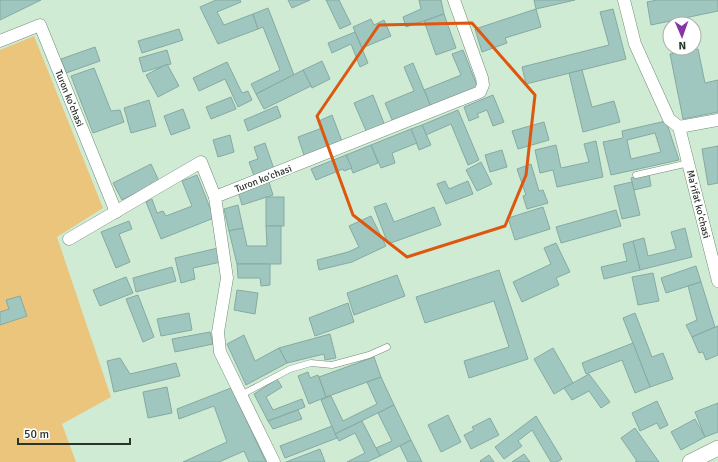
<svg xmlns="http://www.w3.org/2000/svg" width="718" height="462" viewBox="0 0 718 462" font-family="Signika,sans-serif">
	<style>
		.green { fill: #ebc57c }
		.building { fill: #a0c7bf; stroke: #84aaa3; fill-rule: evenodd }
		.lines { fill: none; stroke-linecap: round; stroke-linejoin: round }
		.service-casing { stroke: #728b75; stroke-width: 7 }
		.minor-casing { stroke: #728b75; stroke-width: 13 }
		.tertiary-casing { stroke: #728b75; stroke-width: 16 }
		.service { stroke: #fff; stroke-width: 6 }
		.minor { stroke: #fff; stroke-width: 12 }
		.tertiary { stroke: #fff; stroke-width: 15 }
		.marked { fill: none; stroke: #de570e; stroke-width: 3; stroke-linejoin: round }
		.labels { text-anchor: middle; stroke-width: 3.5; stroke-linejoin: round; paint-order: stroke }
		.street-label { font-size: 10px; fill: #29342b; stroke: #fff }
	</style>
	<rect width="100%" height="100%" fill="#d0ebd4"/>
	<!-- green -->
	<polygon class="green" points="34,36 103,208 57,237 111,397 62,424 76,462 0,462 0,50"/>
	<!-- building -->
	<g class="building">
		<polygon points="0,0 41,0 0,20"/>
		<polygon points="216,0 240,0 241,2 217,12 224,25 253,14 258,29 218,44 200,7"/>
		<polygon points="288,0 310,0 292,8"/>
		<polygon points="326,0 339,0 351,24 340,29"/>
		<polygon points="419,0 441,0 444,14 406,27 403,17 421,9"/>
		<polygon points="534,0 575,0 536,9"/>
		<polygon points="657,0 718,0 718,11 651,25 647,2"/>
		<polygon points="268,8 294,75 256,94 251,84 280,70 263,27 258,29 253,14"/>
		<polygon points="536,9 541,27 505,38 507,43 482,52 475,29"/>
		<polygon points="613,9 626,59 526,84 522,67 609,45 600,12"/>
		<polygon points="444,14 456,48 436,55 424,21"/>
		<polygon points="371,19 374,25 384,20 391,36 362,48 353,27"/>
		<polygon points="179,29 183,40 142,53 138,41"/>
		<polygon points="355,32 368,63 360,67 351,44 332,53 328,43"/>
		<polygon points="95,47 100,61 66,73 61,59"/>
		<polygon points="698,49 705,83 718,80 718,112 683,119 670,54"/>
		<polygon points="167,50 171,64 143,72 139,58"/>
		<polygon points="463,50 478,88 431,107 424,90 461,75 452,54"/>
		<polygon points="322,61 330,79 312,88 303,70"/>
		<polygon points="227,62 242,93 248,91 252,100 238,107 225,79 199,91 193,78"/>
		<polygon points="413,63 431,107 393,122 385,103 414,91 404,67"/>
		<polygon points="167,64 179,86 158,97 146,75"/>
		<polygon points="94,68 111,111 120,110 124,122 93,133 71,76"/>
		<polygon points="303,70 311,86 264,109 256,94"/>
		<polygon points="582,70 592,107 614,101 620,122 583,132 569,73"/>
		<polygon points="373,95 385,126 367,133 354,103"/>
		<polygon points="493,95 504,122 493,126 487,110 477,114 479,117 469,121 464,107"/>
		<polygon points="231,97 236,109 211,119 206,107"/>
		<polygon points="149,100 156,126 131,133 124,108"/>
		<polygon points="277,106 281,117 248,131 244,120"/>
		<polygon points="183,109 190,128 171,135 164,116"/>
		<polygon points="458,110 479,160 468,165 451,124 426,135 422,125"/>
		<polygon points="332,115 343,144 305,158 298,137 322,128 319,121"/>
		<path d="M 666,121 L 679,160 L 611,175 L 603,142 L 623,138 L 622,131 ZM 655,133 L 661,152 L 631,159 L 627,140 Z"/>
		<polygon points="544,122 549,140 518,149 512,131"/>
		<polygon points="422,125 431,145 419,150 411,129"/>
		<polygon points="411,129 417,143 392,153 395,163 381,168 371,145"/>
		<polygon points="230,135 234,152 218,157 213,140"/>
		<polygon points="596,141 603,177 557,187 553,170 540,173 535,150 556,145 561,168 589,162 584,144"/>
		<polygon points="265,143 274,169 254,176 249,162 258,159 254,147"/>
		<polygon points="371,145 378,163 353,173 346,155"/>
		<polygon points="718,146 718,183 708,185 702,149"/>
		<polygon points="502,150 507,167 490,172 485,155"/>
		<polygon points="346,155 352,168 344,171 343,169 316,180 311,169"/>
		<polygon points="481,162 492,184 477,191 466,170"/>
		<polygon points="151,164 159,181 122,200 113,183"/>
		<polygon points="531,164 539,191 543,190 548,203 527,209 523,196 526,195 517,169"/>
		<polygon points="649,174 651,186 634,190 631,178"/>
		<polygon points="197,175 214,218 161,239 146,202 152,199 157,213 163,211 166,216 192,206 182,181"/>
		<polygon points="445,181 449,189 468,181 473,194 446,204 437,184"/>
		<polygon points="269,182 273,195 242,205 238,191"/>
		<polygon points="632,182 640,215 622,219 614,186"/>
		<rect x="266" y="197" width="18" height="29"/>
		<polygon points="386,203 394,222 434,207 441,225 388,244 374,207"/>
		<polygon points="238,205 243,228 229,231 224,209"/>
		<polygon points="543,207 550,229 515,240 508,218"/>
		<polygon points="616,210 621,226 561,243 556,227"/>
		<polygon points="371,216 386,246 352,262 319,270 317,260 348,252 359,247 349,226"/>
		<polygon points="129,221 132,229 119,234 130,262 116,268 101,232"/>
		<polygon points="266,226 281,226 281,264 237,264 229,231 243,228 247,246 267,246"/>
		<polygon points="685,228 692,257 640,270 633,241 644,238 648,256 676,249 671,232"/>
		<polygon points="633,241 640,270 604,279 601,267 627,261 623,244"/>
		<polygon points="556,243 570,272 556,278 559,285 522,302 513,282 551,264 544,248"/>
		<polygon points="218,248 221,262 193,268 195,279 181,283 175,258"/>
		<polygon points="237,264 270,264 270,285 261,286 260,278 238,278"/>
		<polygon points="696,266 701,282 666,293 661,278"/>
		<polygon points="172,267 176,281 136,292 133,278"/>
		<polygon points="499,270 528,359 469,378 464,361 509,347 494,301 425,323 416,297"/>
		<polygon points="653,273 659,301 638,305 632,277"/>
		<polygon points="397,275 405,296 354,315 347,293"/>
		<polygon points="126,277 133,293 100,306 93,290"/>
		<polygon points="701,282 715,327 692,337 686,325 697,320 688,286"/>
		<polygon points="237,290 258,293 255,314 234,310"/>
		<polygon points="138,295 154,337 143,342 126,299"/>
		<polygon points="20,296 27,316 0,325 0,312 9,309 6,300"/>
		<polygon points="348,303 354,322 315,336 309,318"/>
		<polygon points="189,313 192,330 161,336 157,319"/>
		<polygon points="635,313 652,357 663,353 673,379 650,387 623,318"/>
		<polygon points="718,326 718,355 706,360 703,352 699,353 692,337"/>
		<polygon points="210,332 213,344 175,352 172,339"/>
		<polygon points="330,334 336,358 325,360 324,354 287,363 279,348"/>
		<polygon points="244,335 255,361 279,348 287,363 246,385 227,344"/>
		<polygon points="633,343 650,387 635,393 622,360 586,374 582,363"/>
		<polygon points="553,348 573,383 554,394 534,359"/>
		<polygon points="374,357 381,377 326,397 319,377"/>
		<polygon points="120,358 130,374 176,363 180,376 114,392 107,361"/>
		<polygon points="308,372 310,378 318,375 326,397 309,404 298,376"/>
		<polygon points="589,374 610,402 601,408 589,391 572,400 564,388"/>
		<polygon points="381,377 394,405 335,434 321,400 331,396 343,421 377,404 367,382"/>
		<polygon points="277,379 282,387 266,397 273,410 302,399 305,407 268,421 254,394"/>
		<polygon points="167,387 172,413 148,418 143,392"/>
		<polygon points="231,388 266,462 249,462 244,451 219,462 183,462 227,442 214,406 179,419 177,409"/>
		<polygon points="657,401 668,425 660,429 657,423 640,431 632,413"/>
		<polygon points="718,403 718,432 705,437 695,412"/>
		<polygon points="394,405 411,440 380,456 376,448 392,441 378,413"/>
		<polygon points="298,410 302,419 273,429 268,421"/>
		<polygon points="448,415 461,442 441,452 428,425"/>
		<polygon points="536,416 562,459 557,462 551,462 532,430 518,441 522,446 504,459 495,447"/>
		<polygon points="490,418 499,435 471,449 464,435 474,430 472,427"/>
		<polygon points="695,419 705,437 681,450 671,432"/>
		<polygon points="362,421 380,456 367,462 347,462 365,453 355,433 339,441 335,434"/>
		<polygon points="332,426 337,438 285,458 280,446"/>
		<polygon points="635,428 659,462 635,462 637,461 621,438"/>
		<polygon points="411,440 422,462 408,462 400,446"/>
		<polygon points="320,449 325,462 286,462"/>
		<polygon points="524,454 530,462 512,462"/>
		<polygon points="489,455 494,462 481,462 480,461"/>
	</g>
	<g class="lines">
		<defs>
			<g id="service">
				<polyline points="636,175 689,163"/>
				<polyline points="241,395 290,369 311,363 332,365 369,355 387,347"/>
			</g>
			<g id="minor">
				<polyline points="624,0 635,44 669,119 679,127 718,281"/>
				<polyline points="0,41 40,25 116,212"/>
				<polyline points="679,127 718,120"/>
				<polyline points="69,239 201,162 215,197"/>
				<polyline points="274,462 220,352 218,332 227,278 215,197 480,92 483,85 482,78 454,0"/>
			</g>
			<polyline id="tertiary" points="690,462 718,448"/>
		</defs>
		<!-- service casing -->
		<use href="#service" class="service-casing"/>
		<!-- minor casing -->
		<use href="#minor" class="minor-casing"/>
		<!-- tertiary casing -->
		<use href="#tertiary" class="tertiary-casing"/>
		<!-- service -->
		<use href="#service" class="service"/>
		<!-- minor -->
		<use href="#minor" class="minor"/>
		<!-- tertiary -->
		<use href="#tertiary" class="tertiary"/>
	</g>
	<!-- marked area -->
	<path class="marked" d="M 472,23 L 535,95 L 526,175 L 505,226 L 407,257 L 353,215 L 317,116 L 379,25 Z"/>
	<g class="labels">
		<!-- street labels -->
		<g class="street-label">
			<text transform="translate(70 98) rotate(68)" y="4">Turon ko'chasi</text>
			<text transform="translate(263 178) rotate(-21)" y="4">Turon koʻchasi</text>
			<text transform="translate(699 204) rotate(76)" y="4">Ma'rifat ko'chasi</text>
		</g>
	</g>
	<!-- north arrow -->
	<g transform="translate(682 36) rotate(178)"><circle r="19" fill="#ffffff" stroke="#a9aeaa"/>
	<path d="M0-3L7 15L0 10L-7 15Z" fill="#8536a6"/>
	<text y="-6" font-size="11" font-weight="bold" text-anchor="middle" fill="#29342b">N</text>
	</g>
	<!-- scale -->
	<path d="M18 438v6h112v-6" fill="none" stroke="#29342b" stroke-width="2"/>
	<text x="24" y="438" font-size="12" fill="#29342b" stroke="#ffffff" stroke-width="3" paint-order="stroke">50 m</text>
</svg>
